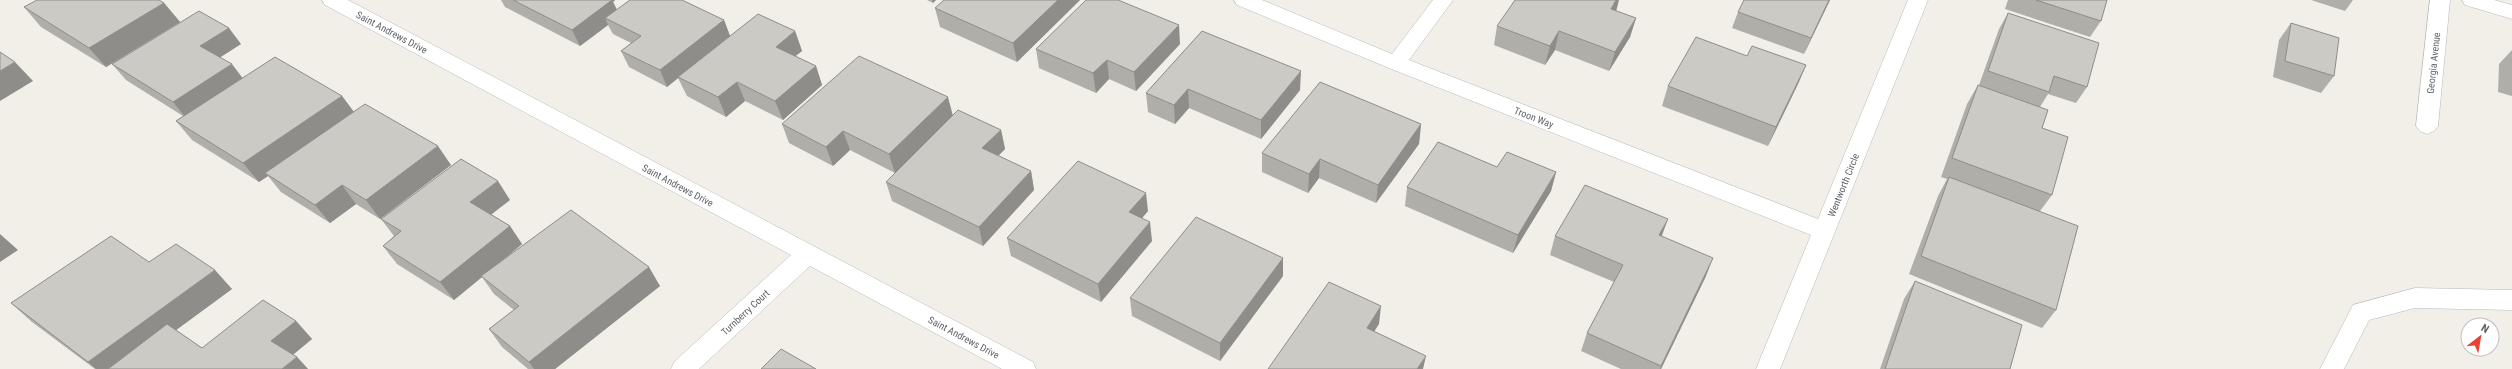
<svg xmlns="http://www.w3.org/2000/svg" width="2512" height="369" viewBox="0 0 2512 369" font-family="'Roboto Condensed',sans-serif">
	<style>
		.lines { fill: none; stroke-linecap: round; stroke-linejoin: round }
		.minor-casing { stroke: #b5b8bc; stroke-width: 1 }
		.minor { fill: #fff; fill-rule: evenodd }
		.wall { fill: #afaea9 }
		.shaded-wall { fill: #8f8d8a }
		.building { fill: #cccac5; stroke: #8f8d8a }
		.labels { text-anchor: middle; stroke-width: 4; stroke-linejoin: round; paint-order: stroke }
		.street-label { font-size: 10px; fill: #5f6368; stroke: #fff }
	</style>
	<rect width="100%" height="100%" fill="#f1efe8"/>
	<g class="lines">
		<defs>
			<g id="minor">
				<polygon points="322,0 348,0 1033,362 1036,369 1002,369 810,266 699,369 671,369 674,362 791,255 325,5"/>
				<polygon points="1234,0 1262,0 1392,54 1433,0 1453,0 1409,60 1818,219 1908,0 1928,0 1780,369 1756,369 1811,235 1389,68 1237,5"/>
				<polygon points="2430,0 2450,0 2438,126 2434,131 2427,134 2420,131 2416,126"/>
				<polygon points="2462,0 2494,0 2512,5 2512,19 2465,5"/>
				<polygon points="2415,288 2512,290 2512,310 2415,308 2369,320 2344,369 2320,369 2353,305"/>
			</g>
		</defs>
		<!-- minor casing -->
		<use href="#minor" class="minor-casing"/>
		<!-- minor -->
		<use href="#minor" class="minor"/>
	</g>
	<!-- wall -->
	<g class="wall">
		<polygon points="501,0 615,0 613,2 617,10 724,20 730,36 795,31 802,51 795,56 816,66 822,85 783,120 745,101 726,117 687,96 678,78 667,87 629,67 621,51 631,43 613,34 608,25 580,46 505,7"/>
		<polygon points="927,0 936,0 933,3"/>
		<polygon points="944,0 1080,0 1017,62 940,27 935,8"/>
		<polygon points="1744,0 1830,0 1804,54 1732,28 1738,12"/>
		<polygon points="2008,0 2107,0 2101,21 2090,37 2005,9"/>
		<polygon points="2311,0 2353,0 2345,11"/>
		<polygon points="164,3 180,22 106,67 41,27 24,7"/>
		<polygon points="1616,11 1636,18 1630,37 1609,71 1555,50 1545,65 1494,45 1497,26"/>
		<polygon points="2008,13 2087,87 2076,103 2048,94 2040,107 2052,195 2040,211 2056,310 2042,328 1909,274 1938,196 1947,179 1941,177 1967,104 1978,85 1979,85 1999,29"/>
		<polygon points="2291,23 2334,76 2321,93 2273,77 2279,40"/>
		<polygon points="1202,31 1300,90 1261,139 1189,108 1175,124 1148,112 1146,93"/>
		<polygon points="241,44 220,57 242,78 342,96 354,112 451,165 380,219 356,204 330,223 281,192 268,176 259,182 192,140 176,121 183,116 126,80 112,64"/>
		<polygon points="1180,44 1136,91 1109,79 1096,93 1039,68 1036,49"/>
		<polygon points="2512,50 2512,96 2498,92 2499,64"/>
		<polygon points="1747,56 1806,65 1798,84 1768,146 1662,106 1668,86"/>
		<polygon points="952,116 1001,130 1005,149 998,156 1031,171 1034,190 983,246 892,201 886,182 913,155 895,173 850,150 833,166 789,143 782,124"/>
		<polygon points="1421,124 1419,144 1376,203 1319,178 1308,193 1262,172 1262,153"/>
		<polygon points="1497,167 1556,172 1551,191 1513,253 1405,206 1407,187"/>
		<polygon points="510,200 491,214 510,226 522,244 506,258 660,286 555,369 528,369 502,347 489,329 514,310 494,294 482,277 454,300 397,264 383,246 394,236 381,219"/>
		<polygon points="1148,211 1142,218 1152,241 1101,302 1011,256 1007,238"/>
		<polygon points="1555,236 1662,236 1706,276 1661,369 1621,369 1581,351 1587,333 1614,282 1550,255"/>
		<polygon points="1283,258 1283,276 1220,361 1132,316 1130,298"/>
		<polygon points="149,262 232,289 176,330 202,348 296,321 312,339 293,354 297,357 308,369 95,369 32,322 11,303"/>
		<polygon points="1915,281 2010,369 1880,369 1904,299"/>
	</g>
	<!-- shaded-wall -->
	<g class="shaded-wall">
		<polygon points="599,0 615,0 613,2 620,16 605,18 608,25 580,46 572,30"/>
		<polygon points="932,0 936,0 933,3"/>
		<polygon points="1058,0 1080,0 1017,62 1013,43"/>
		<polygon points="1616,0 1619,0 1616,12 1611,9"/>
		<polygon points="1829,0 1830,0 1804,54 1811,38"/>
		<polygon points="164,3 180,22 106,67 89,48"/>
		<polygon points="1636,18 1630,37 1609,71 1615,52"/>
		<polygon points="724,20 730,36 667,87 660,70"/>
		<polygon points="1179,25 1180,44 1136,91 1134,72"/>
		<polygon points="229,28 241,44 213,62 200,46"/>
		<polygon points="795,31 802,51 783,66 776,47"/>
		<polygon points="1559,31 1555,50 1545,65 1550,46"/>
		<polygon points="1107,60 1109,79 1096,93 1093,73"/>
		<polygon points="15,62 33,81 0,101 0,71"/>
		<polygon points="232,64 244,80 186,118 173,102"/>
		<polygon points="1806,65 1798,84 1768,146 1776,127"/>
		<polygon points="816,66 822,85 783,120 775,101"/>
		<polygon points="1301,71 1300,90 1261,139 1261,120"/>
		<polygon points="737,82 745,101 726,117 718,97"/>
		<polygon points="1188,89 1189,108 1175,124 1174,105"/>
		<polygon points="342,96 356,115 265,173 268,176 259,182 243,163"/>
		<polygon points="948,97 953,116 895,173 889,154"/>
		<polygon points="1421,124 1419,144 1376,203 1378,185"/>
		<polygon points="1001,130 1005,149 987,167 982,148"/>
		<polygon points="843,131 850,150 833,166 826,147"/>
		<polygon points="438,146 451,165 380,219 366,200"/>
		<polygon points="1320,159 1319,178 1308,193 1309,174"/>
		<polygon points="1031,171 1034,190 983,246 979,227"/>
		<polygon points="1556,172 1551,191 1513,253 1518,235"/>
		<polygon points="498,181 510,200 483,221 470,202"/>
		<polygon points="342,185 356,204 330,223 315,205"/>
		<polygon points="1146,193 1148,211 1131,231 1129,212"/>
		<polygon points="1668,219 1661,238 1659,235"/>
		<polygon points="1150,222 1152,241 1101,302 1098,284"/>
		<polygon points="510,226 522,244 482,277 481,276 482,277 454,300 440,282"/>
		<polygon points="0,234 18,250 0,262"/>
		<polygon points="1283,258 1283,276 1220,361 1220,343"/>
		<polygon points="1713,258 1706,276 1661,369 1660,369"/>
		<polygon points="649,267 660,286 555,369 534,369 529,362"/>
		<polygon points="215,270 232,289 123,369 96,369 88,362"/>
		<polygon points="1381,306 1379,324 1365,346 1367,328"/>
		<polygon points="296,321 312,339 288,359 271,341"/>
		<polygon points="1426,356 1423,369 1417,369"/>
		<polygon points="297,357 308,369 282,369"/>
	</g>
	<!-- building -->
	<g class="building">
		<polygon points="37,0 159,0 164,3 89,48 24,7"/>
		<polygon points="513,0 612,0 572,30"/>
		<polygon points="630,0 682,0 724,20 660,70 621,51 641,36 605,18"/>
		<polygon points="944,0 1058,0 1013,43 935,8"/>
		<polygon points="1086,0 1118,0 1179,25 1134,72 1107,60 1093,73 1036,49"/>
		<polygon points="1515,0 1616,0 1611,9 1636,18 1615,52 1559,31 1550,46 1497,26"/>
		<polygon points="1744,0 1829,0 1811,38 1738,12"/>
		<polygon points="2036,0 2107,0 2101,21"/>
		<polygon points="199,11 229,28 200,46 232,64 173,102 112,64"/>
		<polygon points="2008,13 2099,43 2087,87 2054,76 2049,92 1988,71"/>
		<polygon points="758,14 795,31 776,47 816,66 775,101 737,82 718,97 678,77"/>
		<polygon points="2291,23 2339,38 2334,76 2285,61"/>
		<polygon points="1202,31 1301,71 1261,120 1188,89 1174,105 1146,93"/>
		<polygon points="1696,37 1747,56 1752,46 1806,65 1776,127 1668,86"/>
		<polygon points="0,52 15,62 0,71"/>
		<polygon points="859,56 948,97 889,154 843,131 826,147 782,124"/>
		<polygon points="275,57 342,96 243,163 176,121"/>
		<polygon points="1320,82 1421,124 1378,185 1320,159 1309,174 1262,153"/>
		<polygon points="1978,85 2048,110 2042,128 2068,137 2052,195 1952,158"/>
		<polygon points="365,104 438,146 366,200 342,185 315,205 265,173"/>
		<polygon points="958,110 1001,130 982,148 1031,171 979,227 886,182"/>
		<polygon points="1438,142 1497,167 1507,152 1556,172 1518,235 1407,187"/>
		<polygon points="461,159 498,181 470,202 510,226 440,282 383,246 401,231 381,219"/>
		<polygon points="1078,161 1146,193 1129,212 1150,222 1098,284 1007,238"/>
		<polygon points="1949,177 2078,226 2056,310 1921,256"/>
		<polygon points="1585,185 1668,219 1659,235 1713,258 1661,366 1587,333 1623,265 1555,236"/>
		<polygon points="571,210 649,267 529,362 489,329 519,306 481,276"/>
		<polygon points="1196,217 1283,258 1220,343 1130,298"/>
		<polygon points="111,236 149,262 176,244 215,270 88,362 11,303"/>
		<polygon points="1915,281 2022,325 2010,369 1885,369"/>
		<polygon points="1329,282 1381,306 1367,328 1426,356 1417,369 1268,369"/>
		<polygon points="263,300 296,321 271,341 297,357 282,369 108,369 167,324 202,348"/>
		<polygon points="781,349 816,369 761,369"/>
	</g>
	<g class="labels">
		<!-- street labels -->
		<g class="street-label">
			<text transform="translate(392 32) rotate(28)" y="4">Saint Andrews Drive</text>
			<text transform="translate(2433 63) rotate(-84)" y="4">Georgia Avenue</text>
			<text transform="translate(1534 117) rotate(21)" y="4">Troon Way</text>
			<text transform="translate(678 185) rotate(28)" y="4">Saint Andrews Drive</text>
			<text transform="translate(1843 185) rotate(-68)" y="4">Wentworth Circle</text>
			<text transform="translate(745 312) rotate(-43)" y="4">Turnberry Court</text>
			<text transform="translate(964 337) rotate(28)" y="4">Saint Andrews Drive</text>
		</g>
	</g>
	<!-- north arrow -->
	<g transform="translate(2480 337) rotate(31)"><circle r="19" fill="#ffffff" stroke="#bfc1c3"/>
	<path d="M0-3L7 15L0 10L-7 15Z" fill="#ea4335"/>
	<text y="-6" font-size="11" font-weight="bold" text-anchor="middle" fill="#5f6368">N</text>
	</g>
</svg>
